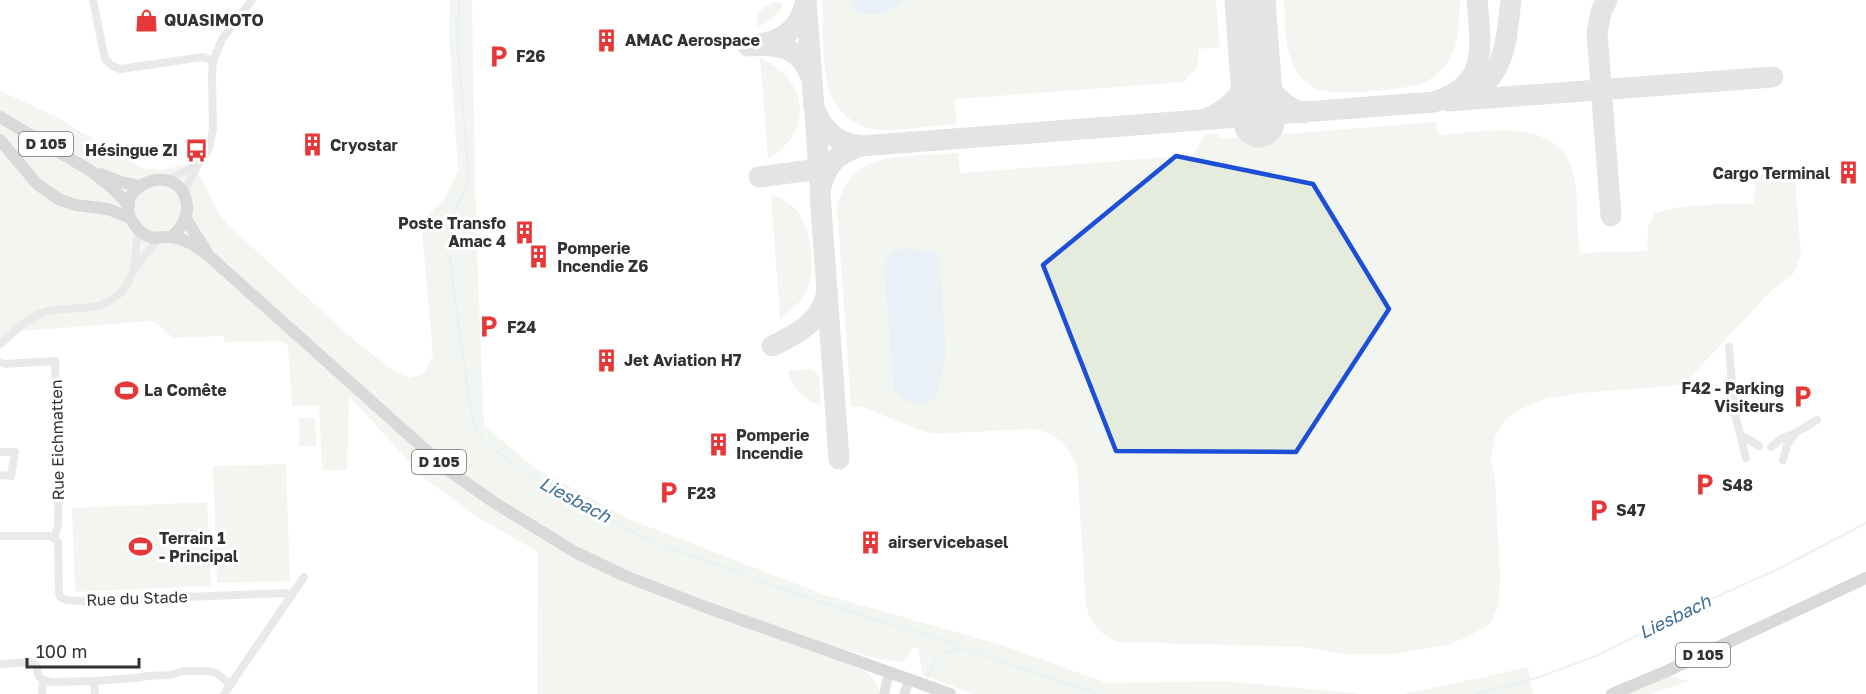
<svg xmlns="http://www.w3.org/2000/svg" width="1866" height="694" viewBox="0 0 1866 694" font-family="'Golos Text',sans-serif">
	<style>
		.green { fill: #e5ecde }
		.water { fill: #cedfee }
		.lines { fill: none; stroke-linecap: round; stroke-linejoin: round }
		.stream { stroke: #cedfee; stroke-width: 2 }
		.taxiway { stroke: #c3c3c3; stroke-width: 21 }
		.runway { stroke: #c3c3c3; stroke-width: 51 }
		.street { stroke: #cfcfcf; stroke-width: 8 }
		.secondary { stroke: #bcbcbc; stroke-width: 10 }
		.primary { stroke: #aaa; stroke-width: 12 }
		.marked { fill: none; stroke: #1d4ed8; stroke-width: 4.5; stroke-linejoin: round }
		.labels { text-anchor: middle; stroke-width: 6; stroke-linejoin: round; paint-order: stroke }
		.shield { fill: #fff; stroke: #707070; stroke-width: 1.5 }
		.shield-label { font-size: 15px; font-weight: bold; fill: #323232 }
		.poi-label { font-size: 16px; font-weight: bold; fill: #323232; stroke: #fff; text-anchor: start }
		.street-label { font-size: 16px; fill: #323232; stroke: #fff }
		.water-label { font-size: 18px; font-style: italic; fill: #3f6e96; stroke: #fff }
	</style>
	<rect width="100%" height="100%" fill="#fff"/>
	<!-- green -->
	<g class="green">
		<path d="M 450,0 L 472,0 L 476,224 L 484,425 L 535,468 L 629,519 L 825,595 L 1002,645 L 1107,683 L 1225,681 L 1363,694 L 973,694 L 923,675 L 918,649 L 913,647 L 908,657 L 902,662 L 879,659 L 848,650 L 843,663 C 863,670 875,672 880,694 L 537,694 L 538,552 L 476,516 L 425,479 L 349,396 L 347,470 L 322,470 L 319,405 L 292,406 L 288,346 L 280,341 L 224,342 L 224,336 L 173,338 L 154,321 L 22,331 L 0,350 L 0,91 L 55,116 L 131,162 L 145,169 L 162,170 L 182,165 L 201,177 L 216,209 L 226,223 L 356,342 L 394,371 L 409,378 L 423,374 L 433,356 L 421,222 L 445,198 L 458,171 L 449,32 Z"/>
		<path d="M 822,0 L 1216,0 L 1220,47 L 1199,49 L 1197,67 L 1184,82 L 958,99 L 955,101 L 956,124 C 931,126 897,132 873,129 C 856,127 838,112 831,96 C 822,77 823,23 822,0 Z"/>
		<path d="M 1284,0 L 1460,0 C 1459,19 1460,41 1450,59 C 1445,68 1433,79 1423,83 C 1406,90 1340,95 1322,91 C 1315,89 1305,82 1300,76 C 1283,56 1286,24 1284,0 Z"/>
		<path d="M 778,2 L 783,4 C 779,16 769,22 757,27 L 757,15 C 763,7 768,3 778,2 Z"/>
		<path d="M 760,58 C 809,79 814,132 768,159 Z"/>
		<path d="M 1436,122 L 1439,135 C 1484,132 1560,115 1574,175 C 1579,200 1576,228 1580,253 L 1647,251 L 1648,227 L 1655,213 C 1687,203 1720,204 1754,204 L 1755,181 L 1764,172 L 1787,172 L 1795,178 L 1801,254 L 1795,272 L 1772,290 L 1683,385 L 1582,393 L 1548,398 L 1518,410 L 1504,421 L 1495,436 L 1491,458 L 1495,479 L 1500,575 L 1499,603 L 1491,623 L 1469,636 L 1448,645 L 1395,654 L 1346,654 L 1302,647 L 1116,642 C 1098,632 1093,626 1086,607 L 1077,466 C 1067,445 1056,432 1032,429 L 934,434 L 916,429 L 863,407 L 851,407 L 837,207 C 848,166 871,159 911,156 C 926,155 942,154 958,153 L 960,173 L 1193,155 L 1205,134 L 1218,133 L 1220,139 Z"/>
		<path d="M 771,194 C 801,205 809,225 811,255 C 812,268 811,284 804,296 C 798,305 789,312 780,318 Z"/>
		<path d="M 810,369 L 817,373 L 819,377 L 821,406 C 803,400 794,389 788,371 Z"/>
		<polygon points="299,418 315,418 316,446 299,446"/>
		<polygon points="286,464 290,581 217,583 213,466"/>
		<polygon points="207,502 211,586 75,592 72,508"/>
		<polygon points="1528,667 1533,694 1404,694"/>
		<polygon points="1669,676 1690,681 1651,694 1624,694"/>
	</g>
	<!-- water -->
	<g class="water">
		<path d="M 850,0 L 902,0 C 892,15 871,17 855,12 Z"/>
		<path d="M 904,248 L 934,252 L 939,257 L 946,353 L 935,400 C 914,406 911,405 894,392 L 884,269 C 887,256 891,252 904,248 Z"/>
	</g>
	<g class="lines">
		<!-- stream -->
		<g class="stream">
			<polyline points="459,0 458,47 468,169 467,186 448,224 448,235 454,293 470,404 473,422 481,437 495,450 529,474 627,529 652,541 822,603 924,634 1097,694"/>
			<path d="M 927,680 C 934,656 938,655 961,648"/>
			<polyline points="1476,694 1536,678 1596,656 1696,606 1778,569 1866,523"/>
		</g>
		<!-- taxiway -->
		<g class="taxiway">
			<path d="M 806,0 L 814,107 C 822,130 837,143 861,146 L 1434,102 C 1489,85 1481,47 1477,0"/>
			<polyline points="1607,0 1601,12 1597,33 1611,216"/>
			<path d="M 761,44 C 784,40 800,27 805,4"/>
			<path d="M 748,46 C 777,44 800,46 811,77"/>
			<path d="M 1254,49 C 1258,75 1277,107 1304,113"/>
			<path d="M 1461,98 C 1506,81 1506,41 1511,0"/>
			<polyline points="1449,101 1773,77"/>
			<polyline points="815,112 820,186"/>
			<path d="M 1208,118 C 1244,103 1252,75 1253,39"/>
			<polyline points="759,177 812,170 831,162"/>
			<path d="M 772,346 C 796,335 823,321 827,291"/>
			<path d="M 839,459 L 820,193 C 824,166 836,154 861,146"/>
		</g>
		<!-- runway -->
		<polyline class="runway" points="1250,0 1259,122"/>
		<!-- street -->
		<g class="street">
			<polyline points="93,0 105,59 111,65 120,69 203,57 213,61"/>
			<polyline points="168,180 196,165"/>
			<polyline points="183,195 198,164 209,149 213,129 212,74 213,61 222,39 252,0"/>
			<polyline points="134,267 138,230"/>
			<path d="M 0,343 C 13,333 26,319 42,313 C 67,303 93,316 118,295 C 126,289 129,280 133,272 C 140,260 150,249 159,238"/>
			<polyline points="1729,347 1734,410 1746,458"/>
			<polyline points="0,362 4,364 55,361 59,478 58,526 54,538"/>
			<polyline points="1741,435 1759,446"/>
			<polyline points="1771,447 1781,439 1795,433 1817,420"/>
			<polyline points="0,452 15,452 11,476 0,475"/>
			<polyline points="1783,460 1787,445 1795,433"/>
			<polyline points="0,536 49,536 54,538 58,542 59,592 60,597 67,600 85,601 285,593 292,596"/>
			<polyline points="0,664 30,662 36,665 39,677 43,680 52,682 94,681 136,678 147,676 170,675 183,671 209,671 216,673 231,685"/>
			<polyline points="94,681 95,694"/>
			<polyline points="42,694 43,680"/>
			<polyline points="224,694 304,577"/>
		</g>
		<!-- secondary -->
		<g class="secondary">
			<polyline points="884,694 889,672"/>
			<polyline points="904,694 910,679"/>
		</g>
		<!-- primary -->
		<g class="primary">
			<polyline points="0,117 91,171 111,187 129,205"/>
			<polyline points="0,140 37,184 60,200 76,205 108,209 130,218"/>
			<polyline points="101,174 121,182 140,186"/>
			<polyline points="186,219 206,251"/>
			<path d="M 171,237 C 181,229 188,219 187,205 C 180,153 96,191 141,232 C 151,241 161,236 172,237 C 187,239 198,248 209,256 L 448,470 L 495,503 L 575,552 L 625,576 L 708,608 L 950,694"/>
			<polyline points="1612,694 1667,671 1866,578"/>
		</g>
	</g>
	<!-- marked area -->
	<path d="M0 0H1866V694H0ZM 1176,156 L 1313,184 L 1389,309 L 1296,452 L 1116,451 L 1043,265 Z" fill="#fff" fill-opacity=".55" fill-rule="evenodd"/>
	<path class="marked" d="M 1176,156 L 1313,184 L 1389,309 L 1296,452 L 1116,451 L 1043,265 Z"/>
	<!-- icons -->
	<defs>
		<symbol id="shop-bare" viewBox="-9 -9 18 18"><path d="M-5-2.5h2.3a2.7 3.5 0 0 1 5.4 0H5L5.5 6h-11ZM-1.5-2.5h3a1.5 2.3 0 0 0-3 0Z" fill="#e63839" stroke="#fff" stroke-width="2.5" paint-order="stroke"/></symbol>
		<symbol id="building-bare" viewBox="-9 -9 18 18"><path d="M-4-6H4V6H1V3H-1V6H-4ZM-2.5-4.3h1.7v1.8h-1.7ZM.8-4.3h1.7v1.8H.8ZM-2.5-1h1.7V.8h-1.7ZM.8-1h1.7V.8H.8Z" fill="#e63839" stroke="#fff" stroke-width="2.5" paint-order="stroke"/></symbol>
		<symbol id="parking-bare" viewBox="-9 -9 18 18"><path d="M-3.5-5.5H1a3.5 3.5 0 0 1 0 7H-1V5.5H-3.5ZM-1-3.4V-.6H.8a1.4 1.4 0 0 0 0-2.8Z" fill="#e63839" stroke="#fff" stroke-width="2.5" paint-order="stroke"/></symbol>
		<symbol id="bus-bare" viewBox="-9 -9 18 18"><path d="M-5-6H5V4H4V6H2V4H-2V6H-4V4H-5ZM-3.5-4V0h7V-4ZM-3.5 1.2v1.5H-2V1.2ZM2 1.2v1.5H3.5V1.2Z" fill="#e63839" stroke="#fff" stroke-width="2.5" paint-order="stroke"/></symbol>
		<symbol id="stadium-bare" viewBox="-9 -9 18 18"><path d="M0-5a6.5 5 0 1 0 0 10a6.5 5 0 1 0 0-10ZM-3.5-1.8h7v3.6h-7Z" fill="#e63839" stroke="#fff" stroke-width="2.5" paint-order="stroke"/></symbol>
	</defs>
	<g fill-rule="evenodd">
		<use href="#shop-bare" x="130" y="4" width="33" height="33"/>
		<use href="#building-bare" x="590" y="24" width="33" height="33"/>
		<use href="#parking-bare" x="482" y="40" width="33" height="33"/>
		<use href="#building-bare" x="296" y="128" width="33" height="33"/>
		<use href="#bus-bare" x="180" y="134" width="33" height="33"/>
		<use href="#building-bare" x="1832" y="156" width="33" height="33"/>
		<use href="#building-bare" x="508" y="216" width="33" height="33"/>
		<use href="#building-bare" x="522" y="240" width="33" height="33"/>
		<use href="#parking-bare" x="472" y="310" width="33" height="33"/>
		<use href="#building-bare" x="590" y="344" width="33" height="33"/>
		<use href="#stadium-bare" x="110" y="374" width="33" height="33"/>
		<use href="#parking-bare" x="1786" y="380" width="33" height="33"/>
		<use href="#building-bare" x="702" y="428" width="33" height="33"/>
		<use href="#parking-bare" x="1688" y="468" width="33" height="33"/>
		<use href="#parking-bare" x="652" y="476" width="33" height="33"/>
		<use href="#parking-bare" x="1582" y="494" width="33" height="33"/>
		<use href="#building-bare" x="854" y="526" width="33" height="33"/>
		<use href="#stadium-bare" x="124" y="530" width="33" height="33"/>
	</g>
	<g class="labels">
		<!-- shield labels -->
		<g class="shield">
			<rect x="19" y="132" width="54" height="24" rx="4.5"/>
			<rect x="412" y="450" width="54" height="24" rx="4.5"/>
			<rect x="1676" y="643" width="54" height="24" rx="4.5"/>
		</g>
		<g class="shield-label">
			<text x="46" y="149">D 105</text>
			<text x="439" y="467">D 105</text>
			<text x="1703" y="660">D 105</text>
		</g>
		<!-- poi labels -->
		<g class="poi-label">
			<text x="164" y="26">QUASIMOTO</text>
			<text x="625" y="46">AMAC Aerospace</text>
			<text x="516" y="62">F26</text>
			<text x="330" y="151">Cryostar</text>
			<text x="178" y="156" text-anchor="end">Hésingue ZI</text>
			<text x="1830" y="179" text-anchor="end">Cargo Terminal</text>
			<text x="506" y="229" text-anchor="end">Poste Transfo<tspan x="506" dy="18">Amac 4</tspan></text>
			<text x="557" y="254">Pomperie<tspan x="557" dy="18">Incendie Z6</tspan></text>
			<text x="507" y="333">F24</text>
			<text x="624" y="366">Jet Aviation H7</text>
			<text x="1784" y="394" text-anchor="end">F42 - Parking<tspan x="1784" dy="18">Visiteurs</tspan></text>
			<text x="144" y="396">La Comête</text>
			<text x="736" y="441">Pomperie<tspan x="736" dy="18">Incendie</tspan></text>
			<text x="1722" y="491">S48</text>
			<text x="687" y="499">F23</text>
			<text x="1616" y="516">S47</text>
			<text x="159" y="544">Terrain 1<tspan x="159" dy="18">- Principal</tspan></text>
			<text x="888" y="548">airservicebasel</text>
		</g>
		<!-- street labels -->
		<g class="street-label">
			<text transform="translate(57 440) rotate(-91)" y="6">Rue Eichmatten</text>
			<text transform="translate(137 598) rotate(-2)" y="6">Rue du Stade</text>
		</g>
		<!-- water labels -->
		<g class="water-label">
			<text transform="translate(575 500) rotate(28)" y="6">Liesbach</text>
			<text transform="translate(1675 617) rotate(-26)" y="6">Liesbach</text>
		</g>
	</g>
	<!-- scale -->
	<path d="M27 658v9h112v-9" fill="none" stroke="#323232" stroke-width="3"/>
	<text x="36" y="658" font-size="18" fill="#323232" stroke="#ffffff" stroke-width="4.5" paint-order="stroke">100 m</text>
</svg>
